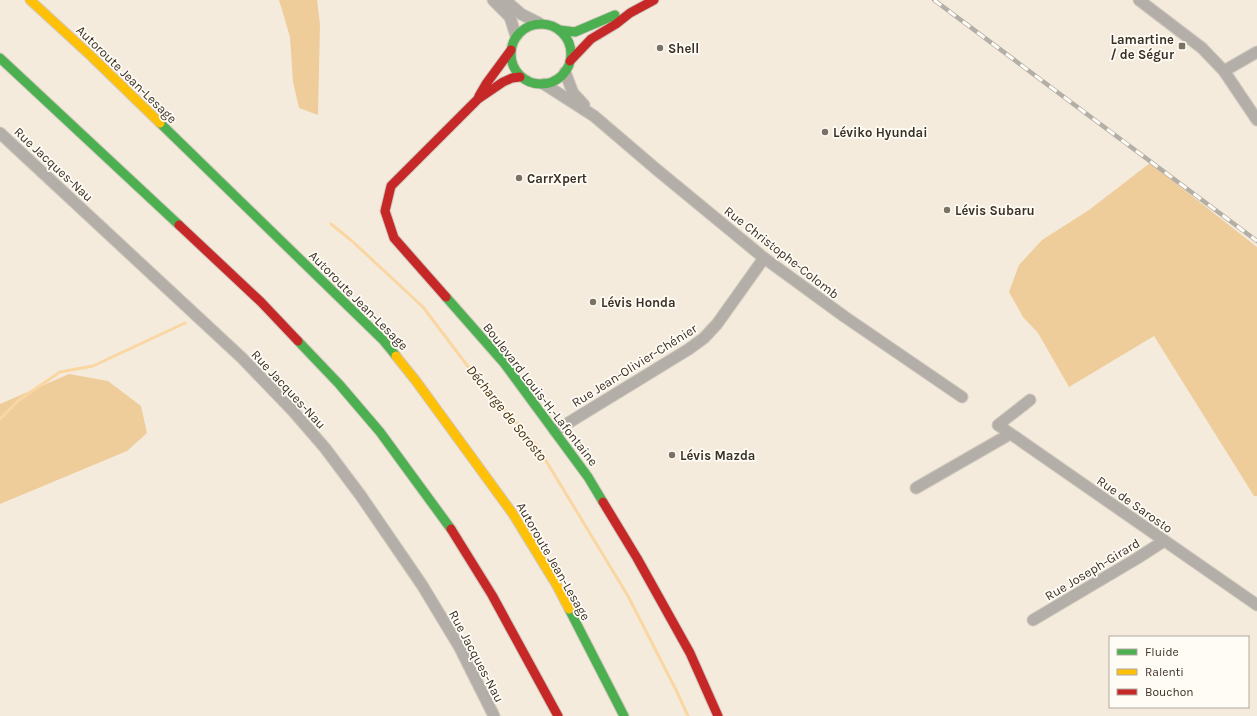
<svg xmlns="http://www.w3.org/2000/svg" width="1257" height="716" viewBox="0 0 1257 716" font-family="Karla,sans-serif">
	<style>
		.green { fill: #eecd9b }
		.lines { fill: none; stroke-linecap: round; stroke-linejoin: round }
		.stream { stroke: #fad6a2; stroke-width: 3 }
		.street-casing { stroke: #d1c9be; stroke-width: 13 }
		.fast-casing { stroke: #d1c9be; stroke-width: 11 }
		.slow-casing { stroke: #d1c9be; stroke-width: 11 }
		.jam-casing { stroke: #d1c9be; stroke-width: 11 }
		.street { stroke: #b3afa8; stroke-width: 11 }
		.fast { stroke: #4caf50; stroke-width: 9 }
		.slow { stroke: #ffc107; stroke-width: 9 }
		.jam { stroke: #c62828; stroke-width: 9 }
		.rail-casing { stroke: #b3afa6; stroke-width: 4.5 }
		.rail { stroke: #fffbf5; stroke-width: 3; stroke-dasharray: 9; stroke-linecap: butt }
		.poi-dot { fill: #7b7266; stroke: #fffbf5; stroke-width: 1.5 }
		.labels { text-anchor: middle; stroke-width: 3.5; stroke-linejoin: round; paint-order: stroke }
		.poi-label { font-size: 13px; font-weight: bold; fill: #3a3126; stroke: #fffbf5; text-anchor: start }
		.street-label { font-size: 13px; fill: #3a3126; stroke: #fffbf5 }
		.water-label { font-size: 14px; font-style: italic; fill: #473008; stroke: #fffbf5 }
	</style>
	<rect width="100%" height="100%" fill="#f4ebdd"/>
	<!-- green -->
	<g class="green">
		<polygon points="279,0 317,0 320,24 318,115 299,108 293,82 290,37"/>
		<polygon points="1150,163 1257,247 1257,496 1254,496 1154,336 1069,387 1038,333 1023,317 1009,292 1019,265 1042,240 1089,210"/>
		<polygon points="69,374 108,381 141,406 147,433 127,451 0,504 0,404"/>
	</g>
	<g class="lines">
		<!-- stream -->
		<g class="stream">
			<polyline points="331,224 352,241 423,307 482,385 537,446 628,596 676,690 688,716"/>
			<polyline points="0,419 19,400 60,372 93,366 185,323"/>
		</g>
		<defs>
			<g id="street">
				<polyline points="493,0 510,17 516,36"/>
				<polyline points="505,0 521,14 539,23"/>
				<polyline points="1139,0 1202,48 1224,71 1257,120"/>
				<polyline points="1224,71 1257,52"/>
				<polyline points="565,72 573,93 584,105"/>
				<polyline points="544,84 594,116 656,169 764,258 845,317 962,397"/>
				<polyline points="0,133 242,358 293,411 325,448 361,496 422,585 460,648 494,716"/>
				<polyline points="1030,400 998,425 1257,605"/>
				<polyline points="555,431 689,349 704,338 717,324 764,258"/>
				<polyline points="916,488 1010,434"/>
				<polyline points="1033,620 1136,559 1164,541"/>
			</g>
			<g id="fast">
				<circle cx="541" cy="54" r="30"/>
				<polyline points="559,30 575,32 615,15"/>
				<polyline points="0,58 179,225"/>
				<polyline points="160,123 383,340 396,356"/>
				<polyline points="446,297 504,363 588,477 603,502"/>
				<polyline points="298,341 339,384 380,432 451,529"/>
				<polyline points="569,609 624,716"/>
			</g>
			<g id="slow">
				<polyline points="30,0 91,56 160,123"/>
				<polyline points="396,356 416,381 513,514 556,584 569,609"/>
			</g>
			<g id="jam">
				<polyline points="570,61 591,39 616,24 630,13 654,0"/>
				<polyline points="479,96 486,84 511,50"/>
				<polyline points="179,225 261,302 298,341"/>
				<polyline points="446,297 394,238 385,211 391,186 478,99 503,82 512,78 520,77"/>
				<polyline points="603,502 637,558 690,653 718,716"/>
				<polyline points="451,529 492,595 558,716"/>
			</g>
		</defs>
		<!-- street casing -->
		<use href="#street" class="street-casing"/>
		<!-- fast casing -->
		<use href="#fast" class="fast-casing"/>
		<!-- slow casing -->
		<use href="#slow" class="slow-casing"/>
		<!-- jam casing -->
		<use href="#jam" class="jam-casing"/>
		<!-- street -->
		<use href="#street" class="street"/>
		<!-- fast -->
		<use href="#fast" class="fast"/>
		<!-- slow -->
		<use href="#slow" class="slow"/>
		<!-- jam -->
		<use href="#jam" class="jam"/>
		<defs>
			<polyline id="rail" points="934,0 1257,241"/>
		</defs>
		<!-- rail casing -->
		<use href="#rail" class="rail-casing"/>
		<!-- rail -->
		<use href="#rail" class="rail"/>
	</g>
	<!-- markers -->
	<g class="poi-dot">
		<rect x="1178" y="42" width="8" height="8" rx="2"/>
		<circle cx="660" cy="48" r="4"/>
		<circle cx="825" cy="132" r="4"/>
		<circle cx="519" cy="178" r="4"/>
		<circle cx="947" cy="210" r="4"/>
		<circle cx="593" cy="302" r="4"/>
		<circle cx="672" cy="455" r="4"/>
	</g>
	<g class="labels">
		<!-- poi labels -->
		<g class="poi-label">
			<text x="1174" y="44" text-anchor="end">Lamartine<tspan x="1174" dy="15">/ de Ségur</tspan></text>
			<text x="668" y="53">Shell</text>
			<text x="833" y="137">Léviko Hyundai</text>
			<text x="527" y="183">CarrXpert</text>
			<text x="955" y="215">Lévis Subaru</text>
			<text x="601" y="307">Lévis Honda</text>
			<text x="680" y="460">Lévis Mazda</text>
		</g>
		<!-- street labels -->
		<g class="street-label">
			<text transform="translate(127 74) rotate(44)" y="5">Autoroute Jean-Lesage</text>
			<text transform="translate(54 164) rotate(43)" y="5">Rue Jacques-Nau</text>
			<text transform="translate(782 252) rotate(38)" y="5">Rue Christophe-Colomb</text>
			<text transform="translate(359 300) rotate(45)" y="5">Autoroute Jean-Lesage</text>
			<text transform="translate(634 365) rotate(-32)" y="5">Rue Jean-Olivier-Chénier</text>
			<text transform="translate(289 389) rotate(47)" y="5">Rue Jacques-Nau</text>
			<text transform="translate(541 394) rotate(52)" y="5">Boulevard Louis-H.-Lafontaine</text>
			<text transform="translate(1135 504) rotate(35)" y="5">Rue de Sarosto</text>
			<text transform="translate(554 561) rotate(60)" y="5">Autoroute Jean-Lesage</text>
			<text transform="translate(1092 569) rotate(-31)" y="5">Rue Joseph-Girard</text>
			<text transform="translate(477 656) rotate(62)" y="5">Rue Jacques-Nau</text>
		</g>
		<!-- water labels -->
		<g class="water-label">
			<text transform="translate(507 413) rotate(51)" y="5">Décharge de Sorosto</text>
		</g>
	</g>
	<!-- legend -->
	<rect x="1109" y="636" width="140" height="72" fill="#fffbf5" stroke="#b0aaa2"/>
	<rect x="1117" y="649" width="20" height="6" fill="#4caf50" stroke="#b0aaa2"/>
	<text x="1145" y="656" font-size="12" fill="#3a3126">Fluide</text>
	<rect x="1117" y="669" width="20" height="6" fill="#ffc107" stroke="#b0aaa2"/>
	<text x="1145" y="676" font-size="12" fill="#3a3126">Ralenti</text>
	<rect x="1117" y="689" width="20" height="6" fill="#c62828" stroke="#b0aaa2"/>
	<text x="1145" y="696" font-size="12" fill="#3a3126">Bouchon</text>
</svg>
